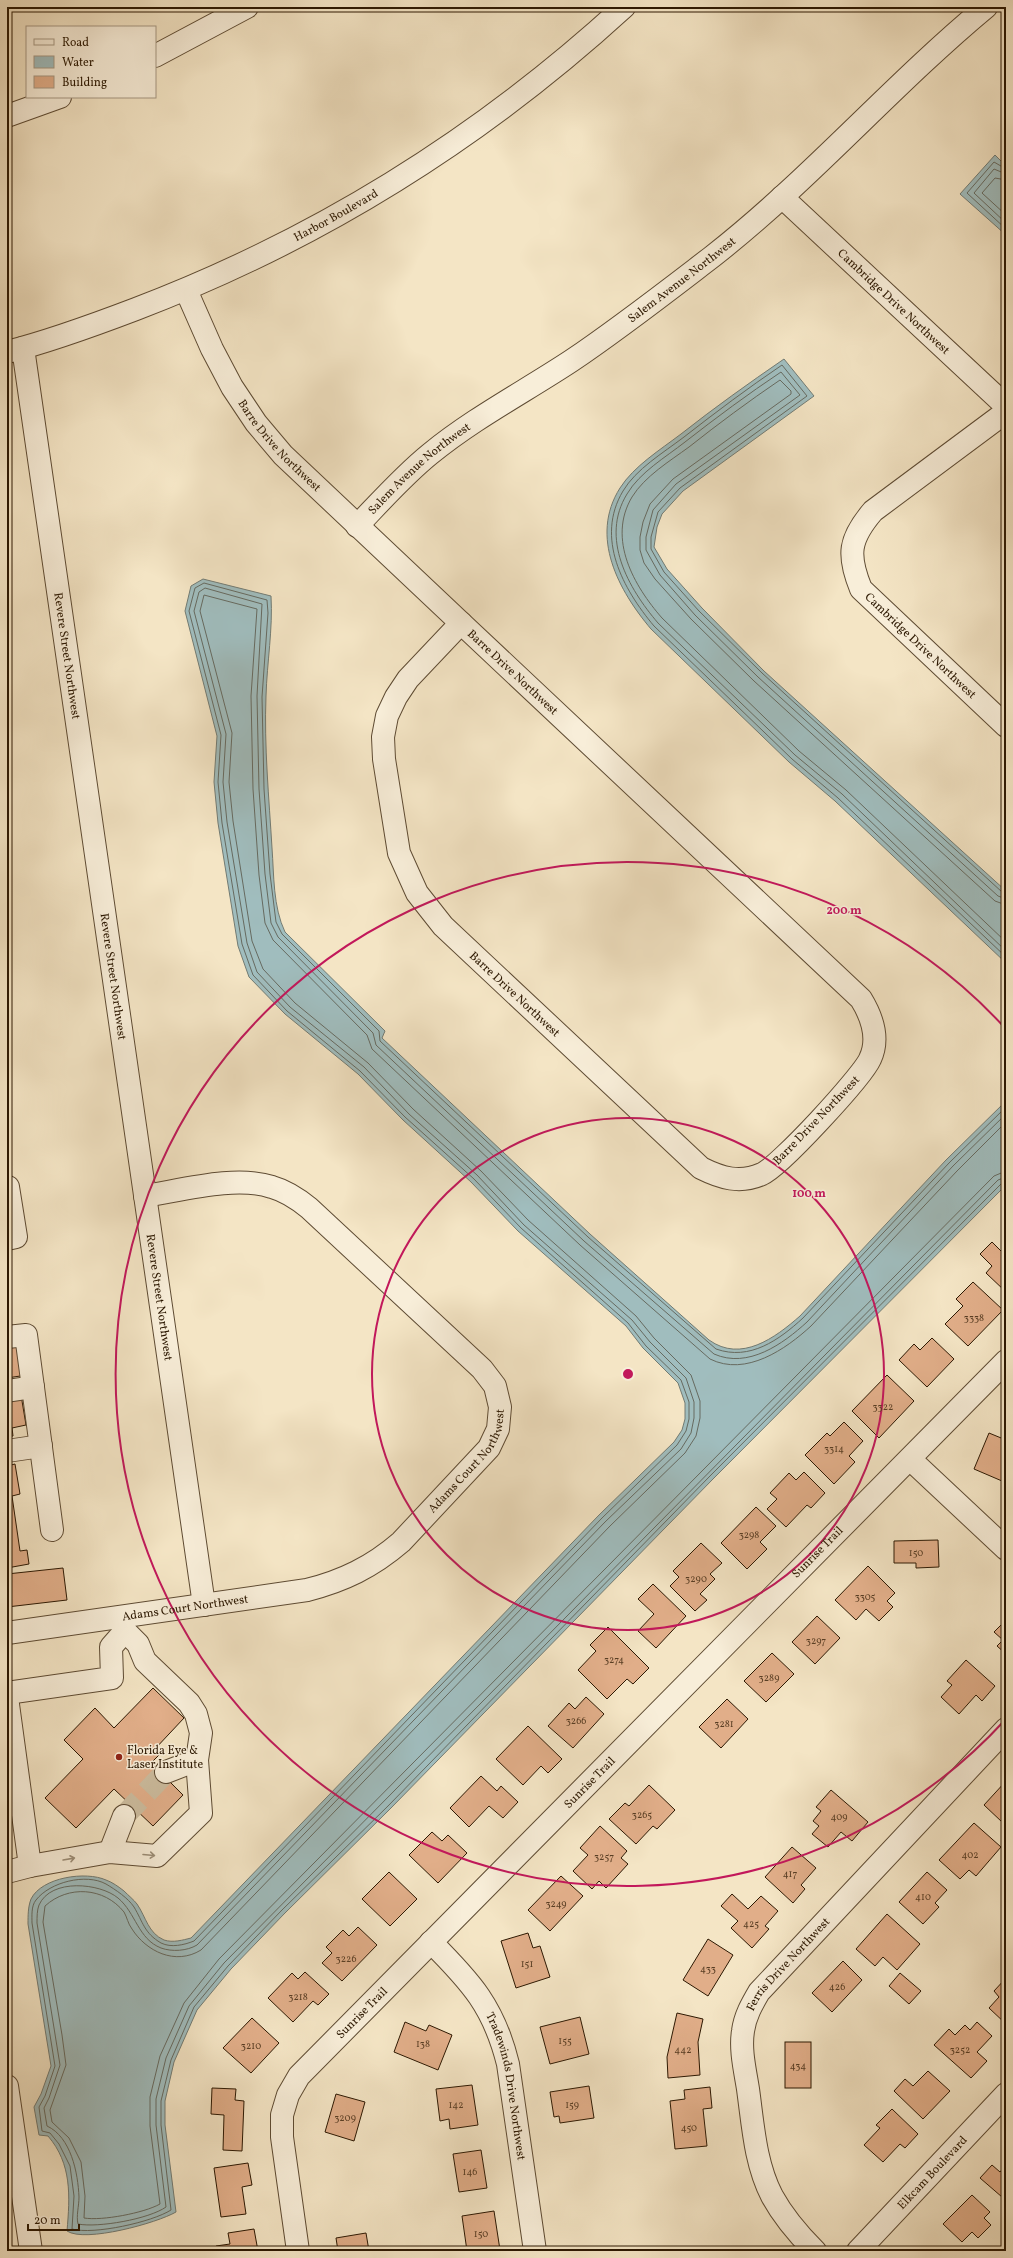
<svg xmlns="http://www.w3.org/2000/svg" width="1013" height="2258" viewBox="0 0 1013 2258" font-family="Vollkorn,serif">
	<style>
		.water { fill: #a0bdbe; stroke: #727b73 }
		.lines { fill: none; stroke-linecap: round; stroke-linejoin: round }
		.shore { stroke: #666a60; stroke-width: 1 }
		.building { fill: #e1ae89; stroke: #2c1802 }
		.minor-tunnel { stroke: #ccbc9e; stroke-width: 22; stroke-dasharray: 22 11; stroke-linecap: butt }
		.minor-casing { stroke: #5e4b33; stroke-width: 24 }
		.minor { stroke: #f8eed9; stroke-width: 22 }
		.oneway { stroke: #9c8e78 }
		.ring { fill: none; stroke: #c2185b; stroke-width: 2 }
		.poi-dot { fill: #8f2418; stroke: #f8eed9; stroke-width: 1.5 }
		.labels { text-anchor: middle; stroke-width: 3; stroke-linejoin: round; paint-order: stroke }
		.number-label { font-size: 10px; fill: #593e24 }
		.street-label { font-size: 12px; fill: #2c1802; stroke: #f8eed9 }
		.poi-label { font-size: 12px; fill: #2c1802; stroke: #f8eed9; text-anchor: start }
		.centre { fill: #c2185b; stroke: #f8eed9; stroke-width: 2 }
		.ring-label { font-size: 12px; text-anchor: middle; font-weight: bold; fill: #c2185b; stroke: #f8eed9; stroke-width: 3; stroke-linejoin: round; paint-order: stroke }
	</style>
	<rect width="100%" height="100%" fill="#f4e5c5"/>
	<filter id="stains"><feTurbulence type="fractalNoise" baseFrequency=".005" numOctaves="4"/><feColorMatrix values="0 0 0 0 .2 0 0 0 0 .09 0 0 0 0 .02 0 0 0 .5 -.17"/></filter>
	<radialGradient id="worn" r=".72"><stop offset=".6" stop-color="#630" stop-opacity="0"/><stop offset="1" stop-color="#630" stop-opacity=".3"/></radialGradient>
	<!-- water -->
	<g class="water">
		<polygon points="995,155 1006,166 1006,235 960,194"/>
		<path d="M 784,359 L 814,396 L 683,491 L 662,514 L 657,527 L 654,547 L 667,569 L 702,608 L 764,671 L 1006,891 L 1006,963 L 835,801 L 789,762 L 651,629 C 619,591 589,537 620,488 C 634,466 660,450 681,434 C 714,408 749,383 784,359 Z"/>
		<path d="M 203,579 L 271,596 C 273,629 267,662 266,696 C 264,746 269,798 272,848 C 274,875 273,907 285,932 L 385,1031 L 382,1038 L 590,1234 L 709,1340 C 741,1363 775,1338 800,1316 L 946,1160 L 1006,1101 L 1006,1185 L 713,1479 L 391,1808 L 285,1913 L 231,1969 L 197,2010 L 174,2062 L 165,2101 L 165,2125 L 176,2212 C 157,2223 85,2243 67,2231 C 70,2196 72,2164 48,2136 L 39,2135 L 34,2107 L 41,2094 L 51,2066 L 28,1924 C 28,1915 28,1907 31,1899 C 42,1877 86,1871 106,1880 C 112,1882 119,1887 124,1891 C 128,1895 134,1900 137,1904 C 146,1917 148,1933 164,1940 C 173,1943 183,1940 191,1938 L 599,1515 L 674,1442 L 682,1430 L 685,1419 L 685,1403 L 678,1383 L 643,1348 L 626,1326 L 518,1231 L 471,1182 L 403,1120 L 358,1074 L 285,1014 L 249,977 L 238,946 L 218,823 L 214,782 L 217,736 L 185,611 L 191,586 Z"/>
	</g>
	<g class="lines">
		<!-- shore -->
		<g class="shore">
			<polyline points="1006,169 994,162 967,193 1006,229"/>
			<polyline points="1006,174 994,169 974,193 1006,223"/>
			<polyline points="1006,180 995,178 982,193 1006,215"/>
			<path d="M 1006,894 L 1002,892 L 762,673 L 699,611 L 664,572 L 651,549 L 651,537 L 658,512 L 680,488 L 807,396 L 782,365 C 748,388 716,412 684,437 C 663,453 636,469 623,491 C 595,538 623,589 654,626 L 792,759 L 838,798 L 1006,957"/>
			<path d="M 1006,899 L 998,896 L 758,677 L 695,615 L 660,575 L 646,550 L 646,537 L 653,510 L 676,484 L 800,395 L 781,372 C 748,394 717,417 685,442 C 666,457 640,472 627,494 C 600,538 628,588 658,623 L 795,755 L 842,794 L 1006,951"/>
			<path d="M 1006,905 L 995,901 L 754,681 L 691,619 L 655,579 L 644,563 L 640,550 L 640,537 L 643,522 L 650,504 L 673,479 L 791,394 L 791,391 L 780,380 C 749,401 718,424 689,447 C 670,461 645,476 632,497 C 607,539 634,586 662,618 L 799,751 L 846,790 L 1006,942"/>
			<path d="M 1006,1107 L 949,1163 L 803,1318 C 779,1340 750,1361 716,1349 L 588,1237 L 380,1041 L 379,1031 L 282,934 L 276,922 L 270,874 L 264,789 L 262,697 L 268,613 L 267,600 L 204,583 L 195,588 L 189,611 L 221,735 L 218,782 L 222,823 L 242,944 L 253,975 L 287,1011 L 360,1071 L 405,1117 L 474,1179 L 521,1228 L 628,1323 L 646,1346 L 681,1380 L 689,1402 L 689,1419 L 686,1431 L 677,1445 L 602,1518 L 194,1941 C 184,1945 171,1948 161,1943 C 144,1933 143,1922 134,1907 C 128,1898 116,1890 106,1884 C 86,1873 50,1882 36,1900 C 31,1906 32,1916 32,1923 L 55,2066 L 45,2096 L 39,2107 L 42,2131 L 50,2133 L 59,2144 L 70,2166 L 74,2196 L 72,2229 C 94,2235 152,2222 171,2210 L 161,2125 L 161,2101 L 171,2060 L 194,2007 L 228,1966 L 282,1910 L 388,1806 L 710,1476 L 1001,1184 L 1006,1182"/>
			<path d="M 1006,1114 L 953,1166 L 807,1322 C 783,1344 748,1369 714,1354 L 584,1241 L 376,1045 L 373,1033 L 278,937 L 271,923 L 265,874 L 259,789 L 257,696 L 262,604 L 205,588 L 199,592 L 194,611 L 226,734 L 223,782 L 227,822 L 247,943 L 257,972 L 290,1007 L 364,1067 L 409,1114 L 477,1175 L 524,1225 L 632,1320 L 650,1342 L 686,1378 L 694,1402 L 694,1418 L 691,1433 L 681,1449 L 605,1522 L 197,1945 C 187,1951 172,1952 161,1948 C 138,1939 136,1913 118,1898 C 100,1883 51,1878 39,1905 C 37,1910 37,1917 37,1923 L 60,2065 L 49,2098 L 44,2108 L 47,2126 C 71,2137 78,2173 79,2197 C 79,2206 76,2216 78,2224 C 98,2228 149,2219 166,2207 L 156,2125 L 156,2099 L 166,2058 L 189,2006 L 224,1963 L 998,1180 L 1006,1177"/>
			<path d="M 1006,1122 L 957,1171 L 811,1326 C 786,1349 746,1377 710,1359 L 580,1245 L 372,1049 L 367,1035 L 273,940 L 265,923 L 259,875 L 253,789 L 251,696 L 257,609 L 204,595 L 200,611 L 232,733 L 229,782 L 233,821 L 252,941 L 263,969 L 295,1003 L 368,1063 L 413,1109 L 481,1171 L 528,1220 L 636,1316 L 654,1338 L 691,1375 L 700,1401 L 700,1418 L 696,1436 L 685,1453 L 610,1526 L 201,1950 C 175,1966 146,1951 132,1929 C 128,1924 127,1917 124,1912 C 104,1887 68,1885 45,1906 L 43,1922 L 62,2035 L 66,2065 L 50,2110 L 52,2122 L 69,2138 L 81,2162 L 85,2196 L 84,2218 C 102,2221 144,2213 160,2204 L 150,2126 L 150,2097 L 160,2056 L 184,2003 L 219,1959 L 994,1176 L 1006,1171"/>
		</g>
	</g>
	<!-- building -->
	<g class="building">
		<polygon points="992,1242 1004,1254 1006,1252 1006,1292 986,1273 992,1266 980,1254"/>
		<polygon points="973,1282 1003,1310 968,1346 945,1324 963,1306 956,1299"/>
		<polygon points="932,1338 954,1359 927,1387 899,1360 914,1344 920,1350"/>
		<polygon points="23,1344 27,1375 7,1378 7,1346"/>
		<polygon points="887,1375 914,1401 879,1438 852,1411"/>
		<polygon points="21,1395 26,1425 12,1428 13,1436 7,1437 7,1398"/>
		<polygon points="844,1422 863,1441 849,1456 855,1462 834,1484 805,1455 827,1433 830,1436"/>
		<polygon points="989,1433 1006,1440 1006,1471 1002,1481 974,1469"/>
		<polygon points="15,1464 20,1494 12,1496 20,1551 27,1550 29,1564 7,1568 7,1466"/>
		<polygon points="804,1472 825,1493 811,1508 807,1505 786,1527 767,1509 777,1499 770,1493 789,1473 796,1480"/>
		<polygon points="756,1507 776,1526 760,1542 767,1549 747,1569 721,1543"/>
		<polygon points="938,1540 939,1567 916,1568 916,1563 894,1563 894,1541"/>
		<polygon points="701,1543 722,1563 710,1574 715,1579 700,1594 707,1600 695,1611 670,1586 679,1577 673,1571"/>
		<polygon points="868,1566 895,1593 887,1601 893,1607 879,1621 866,1609 856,1620 835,1600"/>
		<polygon points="63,1568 67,1600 7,1607 7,1574"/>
		<polygon points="653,1584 686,1616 656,1648 638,1631 654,1614 638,1599"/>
		<polygon points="817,1616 840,1638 815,1664 792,1642"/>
		<polygon points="1006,1620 1006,1654 997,1646 1003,1640 994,1632"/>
		<polygon points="608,1627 649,1668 633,1684 627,1679 607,1699 578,1670 596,1651 590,1645"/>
		<polygon points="772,1653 794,1674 766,1702 744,1681"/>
		<polygon points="966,1660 995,1686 982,1701 976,1695 959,1714 941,1697 952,1685 947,1681"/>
		<polygon points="153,1688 184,1718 154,1750 159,1755 151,1763 183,1795 153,1826 114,1789 76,1828 45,1798 83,1759 64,1740 95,1708 114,1728"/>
		<polygon points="586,1697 604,1714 573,1748 548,1726 569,1703 575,1709"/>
		<polygon points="727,1699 748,1719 721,1748 699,1727"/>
		<polygon points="528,1726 562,1759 548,1773 541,1766 523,1785 496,1759"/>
		<polygon points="481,1776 497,1791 501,1786 518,1802 503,1818 489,1806 469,1827 450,1808"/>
		<polygon points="1006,1781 1006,1819 1002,1822 984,1805"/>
		<polygon points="649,1785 675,1810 657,1829 653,1826 636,1844 609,1819 625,1803 629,1806"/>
		<polygon points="831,1790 868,1822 852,1841 841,1832 828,1847 812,1834 819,1826 813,1821 821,1811 816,1807"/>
		<polygon points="974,1823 1001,1847 976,1876 969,1870 960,1879 939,1860"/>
		<polygon points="600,1826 627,1851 621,1858 628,1864 606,1888 599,1881 592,1889 573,1871 588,1855 580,1848"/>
		<polygon points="432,1832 442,1841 448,1835 467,1853 438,1883 409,1855"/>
		<polygon points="792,1847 816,1868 801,1885 805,1889 793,1903 765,1877"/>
		<polygon points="389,1872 417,1899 390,1926 362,1899"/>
		<polygon points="927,1872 947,1890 935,1903 939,1907 923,1924 899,1902"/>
		<polygon points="561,1876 583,1896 550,1931 528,1910"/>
		<polygon points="732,1894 748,1909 761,1896 778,1911 765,1926 769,1929 752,1948 731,1928 738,1921 721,1906"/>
		<polygon points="887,1914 920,1944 897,1970 883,1957 875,1966 856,1949"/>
		<polygon points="358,1927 377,1945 342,1981 322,1963 332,1953 326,1947 343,1930 349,1936"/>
		<polygon points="528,1933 533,1948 540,1946 550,1977 516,1988 501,1941"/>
		<polygon points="708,1939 733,1955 708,1996 683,1980"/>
		<polygon points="843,1961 862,1980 832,2012 812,1993"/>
		<polygon points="305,1972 329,1994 318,2005 313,2001 293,2022 268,1998 292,1973 298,1979"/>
		<polygon points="900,1973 921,1991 909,2004 889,1986"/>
		<polygon points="1006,1978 1006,2024 989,2008 999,1997 994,1991"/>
		<polygon points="677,2013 703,2019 698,2042 700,2075 668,2078 667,2057"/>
		<polygon points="580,2017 589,2054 550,2064 540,2027"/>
		<polygon points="252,2018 279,2043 251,2073 223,2048"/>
		<polygon points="405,2022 426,2031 429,2025 452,2035 438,2070 394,2052"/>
		<polygon points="977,2022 992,2036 977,2052 987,2061 971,2078 934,2045 949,2029 955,2035 965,2025 970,2030"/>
		<rect x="785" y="2042" width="26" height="46"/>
		<polygon points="928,2071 950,2091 923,2119 894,2091 905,2079 913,2086"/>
		<polygon points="472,2085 478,2125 450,2129 449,2119 440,2121 436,2089"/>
		<polygon points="589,2086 594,2118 560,2123 559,2116 554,2117 550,2092"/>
		<polygon points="710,2087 712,2108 703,2109 707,2146 675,2149 670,2101 685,2099 684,2090"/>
		<polygon points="212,2088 236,2089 235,2100 244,2101 242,2151 223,2150 224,2115 211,2114"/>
		<polygon points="336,2094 365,2102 354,2141 325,2132"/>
		<polygon points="892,2109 918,2134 905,2148 900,2144 883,2162 864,2145 880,2128 876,2125"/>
		<polygon points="481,2150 487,2188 459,2192 453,2154"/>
		<polygon points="248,2163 252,2185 242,2187 246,2214 221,2217 214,2168"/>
		<polygon points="992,2165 1000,2172 1006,2165 1006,2193 1002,2197 980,2178"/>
		<polygon points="972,2195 990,2212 984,2218 991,2225 978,2238 972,2232 962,2242 943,2224"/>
		<polygon points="494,2211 500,2250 467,2251 462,2216"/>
		<polygon points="254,2229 258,2251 217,2251 216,2246 230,2244 228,2233"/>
		<polygon points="366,2233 369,2251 338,2251 336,2238"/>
	</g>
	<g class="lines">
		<!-- minor-tunnel -->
		<polyline class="minor-tunnel" points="124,1816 166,1772"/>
		<defs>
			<g id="minor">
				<polyline points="155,56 247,7"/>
				<polyline points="7,116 60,97"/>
				<path id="s1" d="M 782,197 L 1006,406"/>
				<path id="s2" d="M 186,290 L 212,349 L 232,387 L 256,423 L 283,455 L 461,623"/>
				<path id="s3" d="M 23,348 L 204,1605"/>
				<path id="s4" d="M 7,352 C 51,341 94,325 136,309 C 317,240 481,138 624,7"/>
				<path id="s5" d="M 1006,412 L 873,511 C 849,539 847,555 861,589 L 1006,726"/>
				<path id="s6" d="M 357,526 C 381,501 404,475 430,454 C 474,418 524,392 571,361 C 620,328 666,292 713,256 C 810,180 891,86 986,7"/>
				<path d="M 461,623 L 861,999 C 872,1017 880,1038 870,1059 C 862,1077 779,1167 762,1174 C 740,1184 721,1178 701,1168 L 443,926 L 417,893 L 399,853 L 384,759 L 383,737 L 387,716 L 396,697 L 408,679 Z"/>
				<polyline points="7,1239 16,1237 8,1187"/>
				<polyline points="7,1337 26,1335 52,1530"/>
				<polyline points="7,1391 33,1387"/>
				<polyline points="7,1451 41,1446"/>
				<polyline points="910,1459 1006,1549"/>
				<path id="s7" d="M 7,1633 L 307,1590 C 343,1581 372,1567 401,1542 L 489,1448 L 498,1429 L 500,1407 L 495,1386 L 482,1369 L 309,1208 C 298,1199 286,1191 272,1187 C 236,1175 183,1190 145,1196"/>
				<polyline points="7,1693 112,1678 111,1647 125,1631 122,1617"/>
				<polyline points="7,1697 30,1866 7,1872"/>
				<polyline points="166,1772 197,1760"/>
				<polyline points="110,1852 124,1816"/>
				<polyline points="30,1866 110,1852 157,1856 201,1813 197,1760 201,1733 196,1714 189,1703 145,1661 138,1644 125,1631"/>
				<path id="s8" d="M 431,1942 C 471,1982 494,2007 508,2064 L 535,2251"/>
				<polyline points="7,2086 31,2251"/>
				<path id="s9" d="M 298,2251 L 282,2137 L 282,2115 L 288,2095 L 299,2076 L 1006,1361"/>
				<path id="s10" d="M 815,2251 C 798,2234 784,2218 772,2196 C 755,2163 753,2125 748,2089 C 745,2070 740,2050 743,2031 C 745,2016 752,2004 759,1992 L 1006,1729"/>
				<path id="s11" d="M 858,2251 L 1006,2094"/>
			</g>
		</defs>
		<!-- minor casing -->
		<use href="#minor" class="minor-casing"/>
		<!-- minor -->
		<use href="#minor" class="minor"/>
	</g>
	<!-- one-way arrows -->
	<defs><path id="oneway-shaft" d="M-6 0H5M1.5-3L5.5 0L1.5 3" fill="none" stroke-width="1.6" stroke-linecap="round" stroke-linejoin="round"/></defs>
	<g class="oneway">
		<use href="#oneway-shaft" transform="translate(149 1855) rotate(5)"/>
		<use href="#oneway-shaft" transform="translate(69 1859) rotate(-10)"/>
	</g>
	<!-- distance rings -->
	<g class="ring">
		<circle cx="628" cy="1374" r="256"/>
		<path d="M1005 1720A512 512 0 1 1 1005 1028"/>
	</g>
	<!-- markers -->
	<circle class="poi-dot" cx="119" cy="1757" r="4"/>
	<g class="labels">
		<!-- number labels -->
		<g class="number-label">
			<text x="974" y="1321">3338</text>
			<text x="883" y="1410">3322</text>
			<text x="834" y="1452">3314</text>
			<text x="749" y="1538">3298</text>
			<text x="916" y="1556">150</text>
			<text x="696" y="1582">3290</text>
			<text x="865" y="1600">3305</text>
			<text x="816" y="1644">3297</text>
			<text x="614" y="1663">3274</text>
			<text x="769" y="1681">3289</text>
			<text x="576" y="1724">3266</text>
			<text x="724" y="1727">3281</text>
			<text x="642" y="1818">3265</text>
			<text x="839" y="1820">409</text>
			<text x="970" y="1858">402</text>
			<text x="604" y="1860">3257</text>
			<text x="790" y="1877">417</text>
			<text x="923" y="1900">410</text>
			<text x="556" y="1907">3249</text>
			<text x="751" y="1927">425</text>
			<text x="346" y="1962">3226</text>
			<text x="527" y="1967">151</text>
			<text x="708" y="1972">433</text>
			<text x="837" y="1990">426</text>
			<text x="298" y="2000">3218</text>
			<text x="565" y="2044">155</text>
			<text x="423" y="2047">138</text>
			<text x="251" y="2049">3210</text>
			<text x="683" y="2053">442</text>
			<text x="960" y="2053">3252</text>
			<text x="798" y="2069">434</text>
			<text x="456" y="2108">142</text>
			<text x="572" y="2108">159</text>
			<text x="345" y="2121">3209</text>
			<text x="689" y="2131">450</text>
			<text x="470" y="2175">146</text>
			<text x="481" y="2237">150</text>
		</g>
		<!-- street labels -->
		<g class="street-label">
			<text dy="4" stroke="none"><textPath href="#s4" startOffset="357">Harbor Boulevard</textPath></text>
			<text dy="4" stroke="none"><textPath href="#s6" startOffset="409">Salem Avenue Northwest</textPath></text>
			<text dy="4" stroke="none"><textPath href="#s1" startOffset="153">Cambridge Drive Northwest</textPath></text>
			<text dy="4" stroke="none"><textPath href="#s2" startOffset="183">Barre Drive Northwest</textPath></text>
			<text dy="4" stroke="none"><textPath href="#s6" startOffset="85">Salem Avenue Northwest</textPath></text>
			<text dy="4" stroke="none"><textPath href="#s5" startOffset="333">Cambridge Drive Northwest</textPath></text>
			<text dy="4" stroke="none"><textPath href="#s3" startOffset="311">Revere Street Northwest</textPath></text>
			<text transform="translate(513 672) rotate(43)" y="4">Barre Drive Northwest</text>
			<text dy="4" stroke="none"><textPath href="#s3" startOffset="635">Revere Street Northwest</textPath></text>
			<text transform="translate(515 994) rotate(43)" y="4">Barre Drive Northwest</text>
			<text transform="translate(816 1120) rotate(-46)" y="4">Barre Drive Northwest</text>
			<text dy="4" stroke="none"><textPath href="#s3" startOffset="959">Revere Street Northwest</textPath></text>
			<text dy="4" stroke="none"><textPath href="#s7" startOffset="516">Adams Court Northwest</textPath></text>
			<text dy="4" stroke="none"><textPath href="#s9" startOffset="917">Sunrise Trail</textPath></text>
			<text dy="4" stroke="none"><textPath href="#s7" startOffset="180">Adams Court Northwest</textPath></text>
			<text dy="4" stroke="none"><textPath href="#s9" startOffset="593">Sunrise Trail</textPath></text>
			<text dy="4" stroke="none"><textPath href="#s10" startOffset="321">Ferris Drive Northwest</textPath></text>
			<text dy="4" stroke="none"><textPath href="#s9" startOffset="269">Sunrise Trail</textPath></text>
			<text dy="4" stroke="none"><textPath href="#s8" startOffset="168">Tradewinds Drive Northwest</textPath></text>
			<text dy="4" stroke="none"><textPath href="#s11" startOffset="108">Elkcam Boulevard</textPath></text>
		</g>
		<!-- poi labels -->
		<g class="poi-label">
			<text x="127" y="1754">Florida Eye &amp;<tspan x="127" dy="14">Laser Institute</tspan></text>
		</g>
	</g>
	<circle cx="628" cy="1374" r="6" class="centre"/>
	<g class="ring-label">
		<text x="844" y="914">200 m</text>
		<text x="809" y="1197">100 m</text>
	</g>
	<!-- margin -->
	<rect width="1013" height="2258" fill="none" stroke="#f4e5c5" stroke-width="24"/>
	<rect x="8" y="8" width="997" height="2242" fill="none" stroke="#2c1802" stroke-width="2"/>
	<rect x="12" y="12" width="989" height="2234" fill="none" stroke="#2c1802"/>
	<!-- legend -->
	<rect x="26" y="26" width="130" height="72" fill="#f8eed9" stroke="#a69883"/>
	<rect x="34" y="39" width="20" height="6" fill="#f8eed9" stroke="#a69883"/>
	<text x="62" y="46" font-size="12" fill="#2c1802">Road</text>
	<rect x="34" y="56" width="20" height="12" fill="#a0bdbe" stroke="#a69883"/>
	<text x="62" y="66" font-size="12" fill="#2c1802">Water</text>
	<rect x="34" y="76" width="20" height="12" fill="#e1ae89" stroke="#a69883"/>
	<text x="62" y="86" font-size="12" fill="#2c1802">Building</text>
	<!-- scale -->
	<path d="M28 2224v6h51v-6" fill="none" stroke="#2c1802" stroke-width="2"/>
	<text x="34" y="2224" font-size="12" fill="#2c1802" stroke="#f8eed9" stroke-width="3" paint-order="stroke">20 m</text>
	<rect width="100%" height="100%" filter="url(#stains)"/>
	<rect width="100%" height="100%" fill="url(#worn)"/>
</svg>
